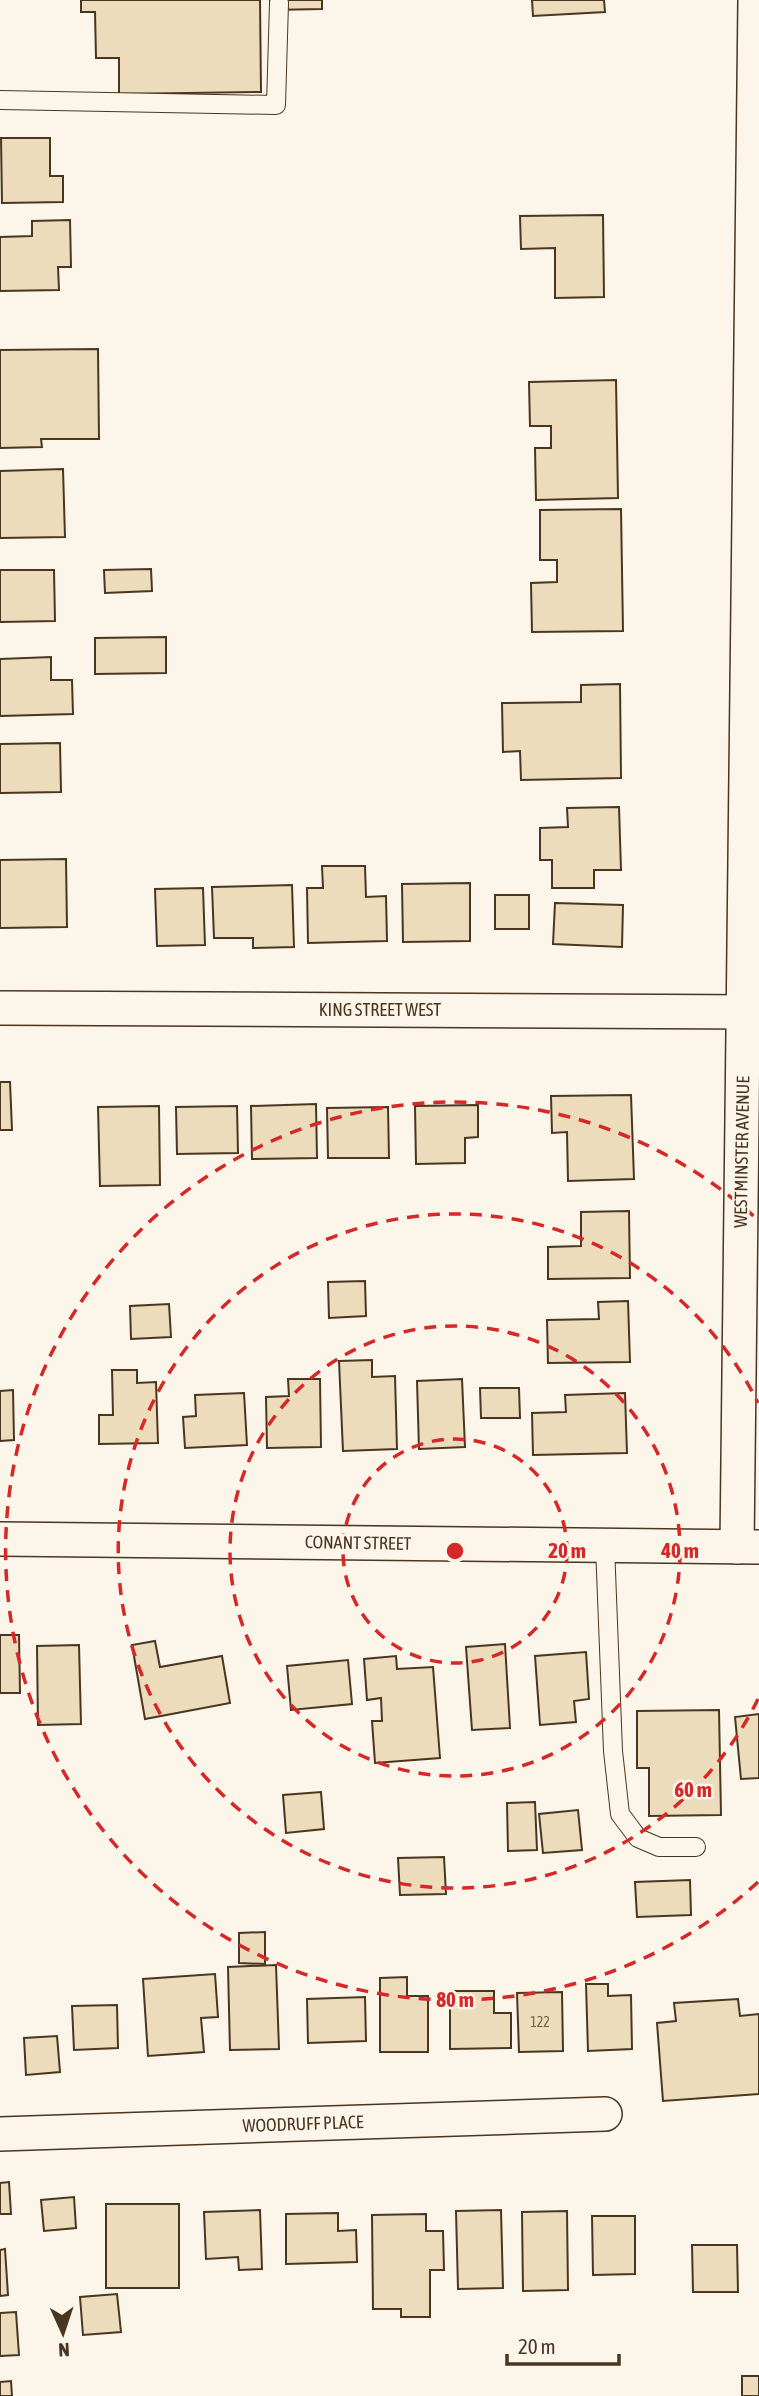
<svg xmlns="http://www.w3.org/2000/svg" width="759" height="2396" viewBox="0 0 759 2396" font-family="'Asap Condensed',sans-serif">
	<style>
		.building { fill: #ecdcbc; stroke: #4a3520; stroke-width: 2 }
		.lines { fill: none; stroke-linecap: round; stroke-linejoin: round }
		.service-casing { stroke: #4a3520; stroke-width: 20 }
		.minor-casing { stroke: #4a3520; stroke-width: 36 }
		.service { stroke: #fbf6e9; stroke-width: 18 }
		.minor { stroke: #fbf6e9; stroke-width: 33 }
		.ring { fill: none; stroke: #d62828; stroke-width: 3.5; stroke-dasharray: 12 9 }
		.labels { text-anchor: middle; stroke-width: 5; stroke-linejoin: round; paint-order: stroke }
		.number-label { font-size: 14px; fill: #725f47 }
		.street-label { font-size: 18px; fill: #4a3520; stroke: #fbf6e9 }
		.centre { fill: #d62828; stroke: #fbf6e9; stroke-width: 3.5 }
		.ring-label { font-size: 21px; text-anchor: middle; font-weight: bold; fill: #d62828; stroke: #fbf6e9; stroke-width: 5; stroke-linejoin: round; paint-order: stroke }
	</style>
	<rect width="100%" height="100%" fill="#fbf6e9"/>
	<!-- building -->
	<g class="building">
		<polygon points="81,0 260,0 261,92 119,94 119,58 96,58 95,12 81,12"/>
		<polygon points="270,0 322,0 322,9 270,10"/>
		<polygon points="532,0 604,0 605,12 533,16"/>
		<polygon points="1,138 50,138 50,176 63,176 63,202 2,203"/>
		<polygon points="603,215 604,297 555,298 555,248 521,249 520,216"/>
		<polygon points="70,220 71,267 58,267 59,290 0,291 0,237 32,236 32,221"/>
		<polygon points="98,349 99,439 41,439 42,447 0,448 0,350"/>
		<polygon points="616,380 618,498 536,500 535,448 551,448 551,426 530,426 529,382"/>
		<polygon points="63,469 65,537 0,538 0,471"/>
		<polygon points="621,509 623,631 532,632 531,583 557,582 557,560 540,560 540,510"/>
		<polygon points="151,569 152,591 105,593 104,570"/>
		<polygon points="0,570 54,570 55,621 0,622"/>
		<polygon points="166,637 166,673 95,674 95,638"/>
		<polygon points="51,657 51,680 72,680 73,714 0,716 0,659"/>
		<polygon points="620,684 621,778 521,780 520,751 503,752 502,703 581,702 581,685"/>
		<polygon points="60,743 61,792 0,793 0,744"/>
		<polygon points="619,807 621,870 594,870 594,888 552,888 552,860 540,860 540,828 568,827 567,808"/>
		<polygon points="66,859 67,927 0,928 0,860"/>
		<polygon points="322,866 365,866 366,897 386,896 387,941 308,943 307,888 323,888"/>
		<polygon points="470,883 470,941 403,942 402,884"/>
		<polygon points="292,885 294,947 253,948 253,938 214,938 212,887"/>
		<polygon points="203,888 205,945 157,946 155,889"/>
		<rect x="495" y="895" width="34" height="34"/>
		<polygon points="555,903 623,905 622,947 553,944"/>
		<polygon points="0,1082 10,1082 12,1130 0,1130"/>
		<polygon points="631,1095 634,1179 568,1181 567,1132 552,1133 551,1096"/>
		<polygon points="316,1104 317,1158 252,1159 251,1106"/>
		<polygon points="478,1105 478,1137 465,1138 465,1163 416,1164 415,1106"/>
		<polygon points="159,1106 160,1185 100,1186 98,1107"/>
		<polygon points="237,1106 238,1153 177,1154 176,1107"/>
		<polygon points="388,1107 389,1158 328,1158 327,1108"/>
		<polygon points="629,1211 630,1278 548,1279 548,1247 581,1246 581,1212"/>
		<polygon points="365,1281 366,1316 329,1318 328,1282"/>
		<polygon points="628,1301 630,1362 548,1363 547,1320 599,1319 598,1302"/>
		<polygon points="169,1304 171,1337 131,1339 130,1306"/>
		<polygon points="372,1360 372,1377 395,1376 397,1449 343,1451 339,1361"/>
		<polygon points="112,1370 137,1370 137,1383 156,1382 158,1443 99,1444 99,1415 113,1415"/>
		<polygon points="288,1379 320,1379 321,1447 267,1448 266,1397 289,1396"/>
		<polygon points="462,1379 465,1447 419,1449 417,1381"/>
		<polygon points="480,1388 519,1388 520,1418 481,1418"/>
		<polygon points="13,1390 14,1440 0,1441 0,1391"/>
		<polygon points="244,1393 247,1445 185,1448 183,1417 196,1416 195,1395"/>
		<polygon points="625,1393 627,1453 533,1455 532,1413 566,1412 565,1395"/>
		<polygon points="0,1635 19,1635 20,1693 0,1693"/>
		<polygon points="155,1641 160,1667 222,1656 230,1703 145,1719 132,1645"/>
		<polygon points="505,1644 510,1728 472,1730 466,1647"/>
		<polygon points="79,1645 81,1724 38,1725 37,1646"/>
		<polygon points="586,1652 589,1699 574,1701 576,1722 540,1725 535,1656"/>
		<polygon points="396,1656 397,1669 433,1667 440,1758 375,1763 372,1721 382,1721 381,1698 367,1700 364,1659"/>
		<polygon points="348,1660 352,1704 291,1710 287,1666"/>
		<polygon points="719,1710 721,1815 649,1816 649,1768 637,1768 637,1711"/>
		<polygon points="759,1714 759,1778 741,1779 735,1717"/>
		<polygon points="321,1792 324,1829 286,1833 283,1795"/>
		<polygon points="535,1802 537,1850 508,1851 507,1803"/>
		<polygon points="578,1810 582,1850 543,1853 539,1814"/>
		<polygon points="444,1857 446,1894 400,1895 398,1858"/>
		<polygon points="690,1880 691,1915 637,1917 635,1882"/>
		<polygon points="265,1932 265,1964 239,1963 239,1933"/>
		<polygon points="276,1965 279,2049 230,2050 228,1967"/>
		<polygon points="215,1974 218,2017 201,2018 204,2052 148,2056 143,1979"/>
		<polygon points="407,1977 407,1996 428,1996 428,2052 380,2052 380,1978"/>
		<polygon points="586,1984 608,1984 608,1996 631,1995 632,2049 588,2051"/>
		<polygon points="450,1991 494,1991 494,2013 511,2013 511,2048 450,2049"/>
		<polygon points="562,1992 563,2051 519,2052 517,1993"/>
		<polygon points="365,1997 366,2041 308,2043 307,1999"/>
		<polygon points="738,1999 740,2016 759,2014 759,2094 663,2101 657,2023 676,2021 674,2003"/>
		<polygon points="117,2005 118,2048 74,2050 72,2006"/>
		<polygon points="57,2036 60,2072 26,2075 24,2038"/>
		<polygon points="9,2182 11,2214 0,2214 0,2183"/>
		<polygon points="74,2197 76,2228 44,2231 41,2200"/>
		<rect x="106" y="2204" width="73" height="84"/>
		<polygon points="260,2210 262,2269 239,2270 238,2257 206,2259 204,2212"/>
		<polygon points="501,2210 503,2288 458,2289 456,2211"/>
		<polygon points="567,2211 568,2290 523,2291 522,2212"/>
		<polygon points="338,2213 338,2231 356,2230 357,2262 286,2264 286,2214"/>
		<polygon points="426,2214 426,2231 443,2231 444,2270 430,2270 430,2317 401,2317 401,2309 373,2309 372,2215"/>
		<polygon points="592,2216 635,2216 635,2274 593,2275"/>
		<polygon points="692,2245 737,2245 738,2292 693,2292"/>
		<polygon points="5,2249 8,2295 0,2296 0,2250"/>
		<polygon points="117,2294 121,2332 83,2335 80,2297"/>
		<polygon points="16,2312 19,2355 0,2356 0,2313"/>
		<rect x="742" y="2376" width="17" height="20"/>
		<polygon points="11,2381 12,2396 0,2396 0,2382"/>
	</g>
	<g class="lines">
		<defs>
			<g id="service">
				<polyline points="0,100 276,105 279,3"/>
				<polyline points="605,1546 613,1751 620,1814 638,1838 659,1847 696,1847"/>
			</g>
			<g id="minor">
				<polyline points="0,1008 759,1012"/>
				<polyline points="0,1539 757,1547"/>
				<polyline points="737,1547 755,0"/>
				<polyline points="0,2134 605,2114"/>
			</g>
		</defs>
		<!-- service casing -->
		<use href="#service" class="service-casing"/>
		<!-- minor casing -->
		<use href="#minor" class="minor-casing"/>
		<!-- service -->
		<use href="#service" class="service"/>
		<!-- minor -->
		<use href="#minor" class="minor"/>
	</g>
	<!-- distance rings -->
	<g class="ring">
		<circle cx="455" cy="1551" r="112"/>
		<circle cx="455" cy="1551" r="225"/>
		<path d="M758 1699A337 337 0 1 1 758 1403"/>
		<path d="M758 1882A449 449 0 1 1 758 1220"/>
	</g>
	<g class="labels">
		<!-- number labels -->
		<g class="number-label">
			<text x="540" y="2027">122</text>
		</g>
		<!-- street labels -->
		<g class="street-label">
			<text x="380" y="1016">KING STREET WEST</text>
			<text transform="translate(742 1152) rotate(-89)" y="6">WESTMINSTER AVENUE</text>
			<text transform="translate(358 1543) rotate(1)" y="6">CONANT STREET</text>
			<text transform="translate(303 2124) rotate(-2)" y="6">WOODRUFF PLACE</text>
		</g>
	</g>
	<circle cx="455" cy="1551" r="10" class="centre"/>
	<g class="ring-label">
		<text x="567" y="1558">20 m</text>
		<text x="680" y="1558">40 m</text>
		<text x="693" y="1797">60 m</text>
		<text x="455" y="2007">80 m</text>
	</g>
	<!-- north arrow -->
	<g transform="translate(63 2333) rotate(177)" stroke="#fbf6e9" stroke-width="5" paint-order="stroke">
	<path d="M0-5L12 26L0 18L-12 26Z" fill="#4a3520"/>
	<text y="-10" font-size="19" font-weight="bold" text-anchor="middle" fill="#4a3520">N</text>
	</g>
	<!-- scale -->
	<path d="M507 2354v10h112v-10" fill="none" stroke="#4a3520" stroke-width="3.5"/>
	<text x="518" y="2354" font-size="21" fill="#4a3520" stroke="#fbf6e9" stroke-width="5" paint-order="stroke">20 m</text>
</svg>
